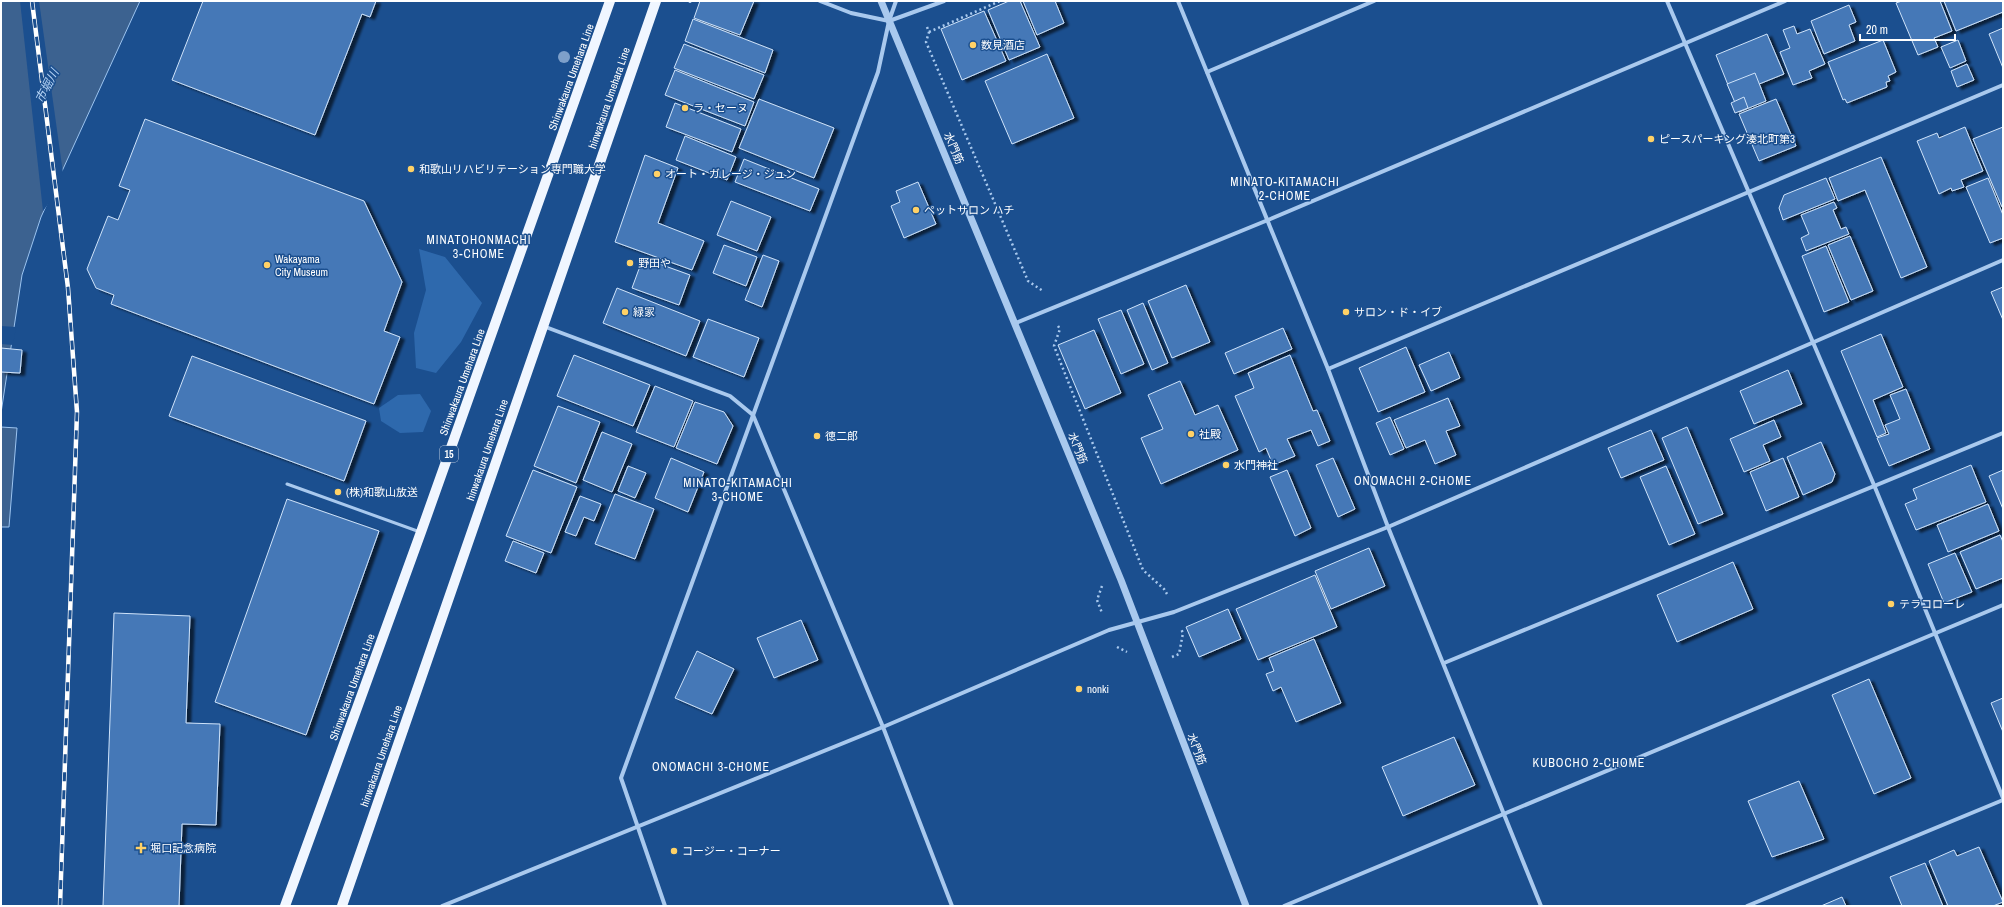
<svg xmlns="http://www.w3.org/2000/svg" width="2004" height="907" viewBox="0 0 2004 907" font-family="'Archivo Narrow','Noto Sans JP',sans-serif">
	<style>
		.green { fill: #2e69ad }
		.water { fill: #3c6290; stroke: #9cc4f0 }
		.pier { fill: #1b4f8f }
		.building { fill: #4478b7; stroke: #cfe3fa; filter: url(#shadow) }
		.lines { fill: none; stroke-linecap: round; stroke-linejoin: round }
		.path { stroke: #a9c9ee; stroke-width: 2.5; stroke-dasharray: 2 3; stroke-linecap: butt }
		.service { stroke: #a9c9ee; stroke-width: 3 }
		.minor { stroke: #a9c9ee; stroke-width: 4 }
		.tertiary { stroke: #a9c9ee; stroke-width: 7 }
		.primary { stroke: #f0f6ff; stroke-width: 10 }
		.rail-casing { stroke: #fff; stroke-width: 4.5 }
		.rail { stroke: #1b4f8f; stroke-width: 3; stroke-dasharray: 9; stroke-linecap: butt }
		.tree { fill: #7ea0ca }
		.poi-dot { fill: #ffd166; stroke: #1b4f8f; stroke-width: 1.5 }
		.labels { text-anchor: middle; stroke-width: 3; stroke-linejoin: round; paint-order: stroke }
		.shield { fill: #1b4f8f; stroke: #bbcadd; stroke-width: 1 }
		.shield-label { font-size: 10px; font-weight: bold; fill: #fff }
		.poi-label { font-size: 11px; fill: #fff; stroke: #1b4f8f; text-anchor: start }
		.street-label { font-size: 11px; fill: #fff; stroke: #1b4f8f }
		.water-label { font-size: 12px; font-style: italic; fill: #b5d3f5; stroke: #1b4f8f }
		.neighbourhood-label { font-size: 12px; letter-spacing: 1px; fill: #fff; stroke: #1b4f8f }
	</style>
	<defs>
		<filter id="shadow"><feDropShadow dx="4.5" dy="2.5" stdDeviation="1" flood-color="#0009"/></filter>
	</defs>
	<rect width="100%" height="100%" fill="#1b4f8f"/>
	<!-- green -->
	<g class="green">
		<polygon points="419,249 445,257 482,303 461,342 436,373 416,368 414,333 426,290"/>
		<polygon points="420,394 431,411 423,432 400,433 381,421 379,408 398,395"/>
	</g>
	<!-- water -->
	<g class="water">
		<polygon points="1,1 140,1 41,217 22,275 1,413"/>
		<polygon points="1,427 17,428 9,527 1,527 1,529"/>
	</g>
	<!-- pier -->
	<g class="pier">
		<polygon points="20,1 39,1 63,173 49,203 43,211"/>
		<polygon points="1,326 16,327 13,345 1,344"/>
	</g>
	<!-- building -->
	<g class="building">
		<polygon points="203,1 376,1 370,17 362,14 315,135 172,80"/>
		<polygon points="700,1 754,1 740,35 694,18"/>
		<polygon points="1009,1 1020,1 1040,47 1009,60 988,10"/>
		<polygon points="1023,1 1055,1 1064,23 1037,35"/>
		<polygon points="1902,1 1940,1 1952,31 1934,38 1938,47 1918,55 1896,3"/>
		<polygon points="1944,1 2003,1 2003,12 1956,31"/>
		<polygon points="1849,5 1856,22 1849,25 1855,41 1824,54 1811,21"/>
		<polygon points="984,11 1006,61 962,80 941,29"/>
		<polygon points="693,19 773,50 765,73 685,41"/>
		<polygon points="1794,26 1797,34 1810,29 1825,64 1809,71 1812,78 1793,85 1780,52 1790,48 1783,30"/>
		<polygon points="2003,28 2003,68 1989,34"/>
		<polygon points="1767,34 1784,74 1732,95 1716,55"/>
		<polygon points="1883,40 1896,72 1888,76 1890,81 1886,82 1887,87 1847,103 1845,99 1843,100 1828,62"/>
		<polygon points="1958,40 1966,61 1950,68 1941,47"/>
		<polygon points="684,44 764,75 754,99 674,68"/>
		<polygon points="1047,54 1074,118 1012,144 985,81"/>
		<polygon points="1967,64 1974,80 1957,87 1951,71"/>
		<polygon points="675,70 754,102 745,126 665,95"/>
		<polygon points="1755,73 1766,101 1739,112 1727,84"/>
		<polygon points="1744,97 1748,108 1735,113 1731,103"/>
		<polygon points="759,99 834,128 814,178 739,148"/>
		<polygon points="1776,99 1796,146 1759,161 1739,114"/>
		<polygon points="675,103 741,129 732,152 666,127"/>
		<polygon points="145,119 364,201 402,282 384,331 400,337 374,404 111,304 114,295 96,288 87,269 108,216 118,220 130,190 119,186"/>
		<polygon points="1965,127 1983,171 1961,180 1964,187 1952,191 1951,188 1939,194 1917,141 1937,133 1939,138"/>
		<polygon points="2003,127 2003,207 2002,207 1973,139"/>
		<polygon points="685,136 736,157 727,180 676,160"/>
		<polygon points="645,155 678,168 658,223 704,241 692,270 615,242"/>
		<polygon points="1881,157 1927,267 1901,278 1865,190 1838,201 1829,178"/>
		<polygon points="744,159 819,189 810,211 735,182"/>
		<polygon points="1826,178 1835,199 1783,220 1779,208 1784,195"/>
		<polygon points="1988,178 2003,215 2003,238 1990,243 1966,187"/>
		<polygon points="918,182 936,224 904,238 891,206 900,202 896,191"/>
		<polygon points="731,201 771,217 757,251 717,235"/>
		<polygon points="1834,202 1837,208 1833,210 1841,229 1846,227 1849,234 1806,251 1801,238 1809,234 1801,215"/>
		<polygon points="1850,236 1873,291 1851,300 1828,245"/>
		<polygon points="724,245 757,257 746,286 713,273"/>
		<polygon points="1826,246 1849,302 1824,312 1802,256"/>
		<polygon points="763,255 779,261 762,307 745,300"/>
		<polygon points="643,258 690,275 679,305 632,288"/>
		<polygon points="1186,285 1210,342 1172,358 1148,301"/>
		<polygon points="2003,287 2003,320 1991,292"/>
		<polygon points="617,288 700,321 686,356 603,323"/>
		<polygon points="1143,303 1168,363 1152,370 1127,310"/>
		<polygon points="1121,310 1144,364 1121,374 1098,319"/>
		<polygon points="708,319 759,338 744,377 693,357"/>
		<polygon points="1283,328 1292,349 1234,374 1225,353"/>
		<polygon points="1094,330 1121,393 1085,409 1058,345"/>
		<polygon points="1881,334 1903,387 1873,400 1886,433 1877,437 1841,351"/>
		<polygon points="1406,347 1425,392 1378,412 1359,368"/>
		<polygon points="1,348 22,350 20,373 1,372"/>
		<polygon points="1449,352 1460,378 1431,391 1419,365"/>
		<polygon points="574,355 650,385 633,426 557,396"/>
		<polygon points="1290,355 1313,411 1317,410 1330,441 1318,446 1311,430 1287,439 1295,456 1273,465 1266,448 1259,452 1235,396 1254,388 1248,373"/>
		<polygon points="192,356 366,421 344,481 169,416"/>
		<polygon points="1788,370 1802,404 1754,424 1740,391"/>
		<polygon points="1180,381 1195,415 1218,405 1238,450 1161,484 1141,438 1163,429 1148,395"/>
		<polygon points="655,386 693,401 674,447 636,432"/>
		<polygon points="1906,389 1930,449 1889,466 1877,438 1889,434 1885,425 1900,419 1890,395"/>
		<polygon points="1448,398 1460,426 1446,431 1456,455 1435,464 1425,440 1406,448 1394,420"/>
		<polygon points="695,402 724,412 733,426 717,464 676,448"/>
		<polygon points="558,406 600,422 576,483 534,466"/>
		<polygon points="1390,417 1404,449 1390,455 1376,423"/>
		<polygon points="1774,420 1781,437 1763,445 1770,461 1744,472 1730,439"/>
		<polygon points="1687,427 1723,514 1698,524 1662,438"/>
		<polygon points="1651,430 1664,460 1621,478 1608,448"/>
		<polygon points="602,432 632,444 612,492 583,480"/>
		<polygon points="1821,442 1835,474 1832,482 1803,495 1787,457"/>
		<polygon points="671,458 704,472 688,512 655,498"/>
		<polygon points="1333,458 1355,509 1338,517 1316,465"/>
		<polygon points="1783,458 1799,497 1766,511 1750,472"/>
		<polygon points="1971,465 1986,502 1916,530 1905,504 1917,499 1913,489"/>
		<polygon points="628,466 646,473 635,498 618,491"/>
		<polygon points="1666,466 1695,534 1669,545 1640,477"/>
		<polygon points="533,470 577,487 551,553 506,536"/>
		<polygon points="1287,470 1311,528 1295,536 1270,477"/>
		<polygon points="2003,470 2003,509 1989,476"/>
		<polygon points="615,494 654,509 635,559 595,544"/>
		<polygon points="580,496 601,504 594,521 584,517 576,536 565,532"/>
		<polygon points="287,499 379,531 306,735 215,702"/>
		<polygon points="1988,504 1999,531 1948,552 1937,525"/>
		<polygon points="2000,535 2003,542 2003,578 1976,589 1960,552"/>
		<polygon points="513,541 544,553 536,573 505,561"/>
		<polygon points="1369,548 1385,586 1331,609 1315,571"/>
		<polygon points="1955,553 1972,592 1944,603 1928,564"/>
		<polygon points="1733,562 1753,609 1677,642 1657,595"/>
		<polygon points="1315,575 1337,627 1258,660 1236,609"/>
		<polygon points="1228,609 1241,639 1199,657 1186,627"/>
		<polygon points="114,613 190,616 186,723 220,724 216,825 182,824 179,906 103,906"/>
		<polygon points="801,620 818,660 774,678 757,638"/>
		<polygon points="1314,639 1341,703 1296,722 1281,687 1273,691 1266,674 1274,671 1269,658"/>
		<polygon points="697,651 734,669 712,714 675,698"/>
		<polygon points="1869,679 1911,778 1874,794 1832,695"/>
		<polygon points="2003,698 2003,732 1991,703"/>
		<polygon points="1454,737 1475,785 1403,816 1382,767"/>
		<polygon points="1799,781 1824,839 1772,857 1748,801"/>
		<polygon points="1979,847 2003,902 1993,906 1948,906 1929,861 1954,850 1957,856"/>
		<polygon points="1925,863 1943,906 1902,906 1890,877"/>
		<polygon points="1842,897 1846,906 1821,906"/>
	</g>
	<g class="lines">
		<!-- path -->
		<g class="path">
			<polyline points="690,3 690,1"/>
			<polyline points="927,27 929,32 926,42 1028,281 1043,291"/>
			<polyline points="929,32 1000,1"/>
			<polyline points="1058,326 1060,329 1054,346 1143,570 1164,589 1167,594"/>
			<polyline points="1102,586 1097,600 1102,613"/>
			<polyline points="1117,647 1127,652"/>
			<polyline points="1172,657 1179,654 1183,633 1181,629"/>
		</g>
		<!-- service -->
		<polyline class="service" points="287,484 420,532"/>
		<!-- minor -->
		<g class="minor">
			<polyline points="820,1 851,13 889,21 944,1"/>
			<polyline points="1178,1 1328,369 1388,527 1541,906"/>
			<polyline points="1667,1 1874,485 2003,798"/>
			<polyline points="1207,72 1374,1"/>
			<polyline points="1016,323 1268,220 1785,1"/>
			<polyline points="543,326 730,396 753,415 883,727 952,906"/>
			<polyline points="1328,369 2003,85"/>
			<polyline points="1444,663 2003,433"/>
			<polyline points="442,906 883,727 1109,630 1174,612 1388,527 2003,260"/>
			<polyline points="665,906 621,778 878,72 889,21 896,1"/>
			<polyline points="1284,906 2003,605"/>
			<polyline points="1747,906 2003,800"/>
		</g>
		<!-- tertiary -->
		<polyline class="tertiary" points="881,1 1121,580 1246,906"/>
		<!-- primary -->
		<g class="primary">
			<polyline points="285,906 421,532 610,1"/>
			<polyline points="342,906 656,1"/>
		</g>
		<defs>
			<polyline id="rail" points="32,1 68,288 77,412 60,906"/>
		</defs>
		<!-- rail casing -->
		<use href="#rail" class="rail-casing"/>
		<!-- rail -->
		<use href="#rail" class="rail"/>
	</g>
	<!-- trees -->
	<circle class="tree" cx="564" cy="57" r="6"/>
	<!-- markers -->
	<g class="poi-dot">
		<circle cx="973" cy="45" r="4"/>
		<circle cx="685" cy="108" r="4"/>
		<circle cx="1651" cy="139" r="4"/>
		<circle cx="411" cy="169" r="4"/>
		<circle cx="657" cy="174" r="4"/>
		<circle cx="916" cy="210" r="4"/>
		<circle cx="630" cy="263" r="4"/>
		<circle cx="267" cy="265" r="4"/>
		<circle cx="625" cy="312" r="4"/>
		<circle cx="1346" cy="312" r="4"/>
		<circle cx="1191" cy="434" r="4"/>
		<circle cx="817" cy="436" r="4"/>
		<circle cx="1226" cy="465" r="4"/>
		<circle cx="338" cy="492" r="4"/>
		<circle cx="1891" cy="604" r="4"/>
		<circle cx="1079" cy="689" r="4"/>
		<path d="M139 842h4v4h4v4h-4v4h-4v-4h-4v-4h4z"/>
		<circle cx="674" cy="851" r="4"/>
	</g>
	<g class="labels">
		<!-- shield labels -->
		<rect class="shield" x="440" y="446" width="18" height="16" rx="3"/>
		<g class="shield-label">
			<text x="449" y="458">15</text>
		</g>
		<!-- poi labels -->
		<g class="poi-label">
			<text x="981" y="49">数見酒店</text>
			<text x="693" y="112">ラ・セーヌ</text>
			<text x="1659" y="143">ピースパーキング湊北町第3</text>
			<text x="419" y="173">和歌山リハビリテーション専門職大学</text>
			<text x="665" y="178">オート・ガレージ・ジュン</text>
			<text x="924" y="214">ペットサロン ハチ</text>
			<text x="275" y="263">Wakayama<tspan x="275" dy="13">City Museum</tspan></text>
			<text x="638" y="267">野田や</text>
			<text x="633" y="316">緑家</text>
			<text x="1354" y="316">サロン・ド・イブ</text>
			<text x="1199" y="438">社殿</text>
			<text x="825" y="440">徳二郎</text>
			<text x="1234" y="469">水門神社</text>
			<text x="346" y="496">(株)和歌山放送</text>
			<text x="1899" y="608">テラコローレ</text>
			<text x="1087" y="693">nonki</text>
			<text x="150" y="852">堀口記念病院</text>
			<text x="682" y="855">コージー・コーナー</text>
		</g>
		<!-- street labels -->
		<g class="street-label">
			<text transform="translate(571 77) rotate(-70)" y="4">Shinwakaura Umehara Line</text>
			<text transform="translate(609 98) rotate(-71)" y="4">hinwakaura Umehara Line</text>
			<text transform="translate(954 148) rotate(67)" y="4">水門筋</text>
			<text transform="translate(462 382) rotate(-70)" y="4">Shinwakaura Umehara Line</text>
			<text transform="translate(1078 448) rotate(68)" y="4">水門筋</text>
			<text transform="translate(487 450) rotate(-71)" y="4">hinwakaura Umehara Line</text>
			<text transform="translate(352 687) rotate(-70)" y="4">Shinwakaura Umehara Line</text>
			<text transform="translate(1197 749) rotate(69)" y="4">水門筋</text>
			<text transform="translate(381 756) rotate(-71)" y="4">hinwakaura Umehara Line</text>
		</g>
		<!-- water labels -->
		<g class="water-label">
			<text transform="translate(47 86) rotate(-62)" y="4">市堀川</text>
		</g>
		<!-- neighbourhood labels -->
		<g class="neighbourhood-label">
			<text x="1285" y="186">MINATO-KITAMACHI<tspan x="1285" dy="14">2-CHOME</tspan></text>
			<text x="479" y="244">MINATOHONMACHI<tspan x="479" dy="14">3-CHOME</tspan></text>
			<text x="1413" y="485">ONOMACHI 2-CHOME</text>
			<text x="738" y="487">MINATO-KITAMACHI<tspan x="738" dy="14">3-CHOME</tspan></text>
			<text x="1589" y="767">KUBOCHO 2-CHOME</text>
			<text x="711" y="771">ONOMACHI 3-CHOME</text>
		</g>
	</g>
	<!-- border -->
	<rect width="2004" height="907" fill="none" stroke="#ffffff" stroke-width="4"/>
	<!-- scale -->
	<path d="M1860 34v6h95v-6" fill="none" stroke="#ffffff" stroke-width="2"/>
	<text x="1866" y="34" font-size="12" fill="#ffffff" stroke="#1b4f8f" stroke-width="3" paint-order="stroke">20 m</text>
</svg>
